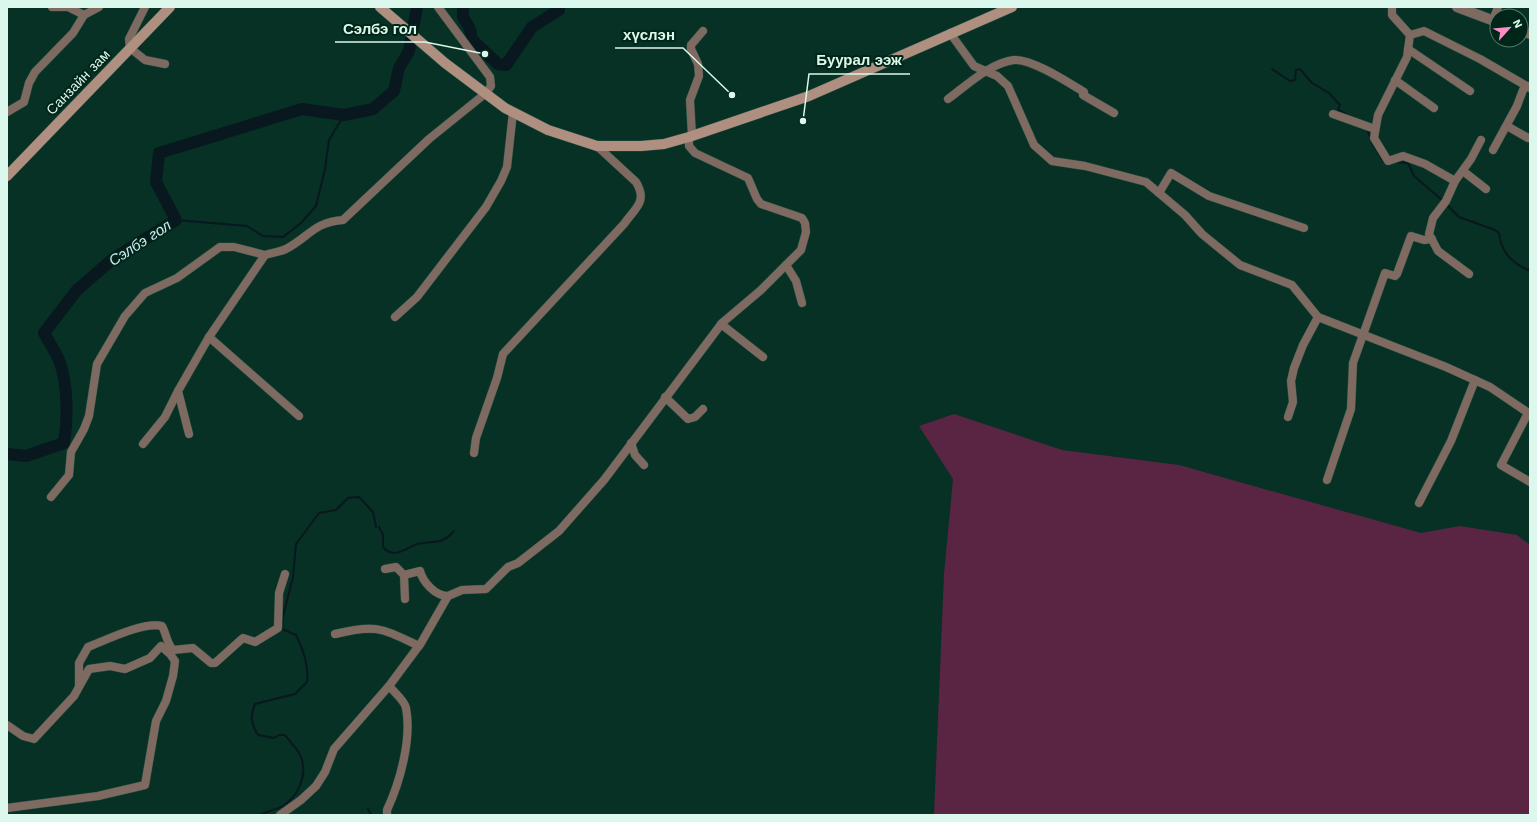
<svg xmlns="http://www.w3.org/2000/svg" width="1537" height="822" viewBox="0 0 1537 822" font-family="'Work Sans',sans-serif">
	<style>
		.green { fill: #5a2543 }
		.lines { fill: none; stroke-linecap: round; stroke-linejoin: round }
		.stream { stroke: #09181f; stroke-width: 2 }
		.river { stroke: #09181f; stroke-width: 12 }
		.minor-casing { stroke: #244d40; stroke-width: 9 }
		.tertiary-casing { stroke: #244d40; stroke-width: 11 }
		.secondary-casing { stroke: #244d40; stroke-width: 11 }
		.minor { stroke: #7e6a61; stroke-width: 8 }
		.tertiary { stroke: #7e6a61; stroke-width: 10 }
		.secondary { stroke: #ae8f80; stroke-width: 10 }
		.labels { text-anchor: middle; stroke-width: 4; stroke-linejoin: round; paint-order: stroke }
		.street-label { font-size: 14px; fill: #dcf7eb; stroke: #00261a }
		.water-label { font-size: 15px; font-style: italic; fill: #cfe8f3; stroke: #00261a }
		.leader { fill: none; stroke: #dcf7eb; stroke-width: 1.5 }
		.callout-dot { fill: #dcf7eb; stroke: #00261a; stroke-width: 1.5 }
		.callout-label { font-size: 15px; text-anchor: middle; font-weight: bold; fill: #dcf7eb; stroke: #00261a; stroke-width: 4; stroke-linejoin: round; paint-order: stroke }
	</style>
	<rect width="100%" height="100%" fill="#063124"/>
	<!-- green -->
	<polygon class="green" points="954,414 1062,450 1179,465 1421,533 1460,526 1517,535 1530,545 1530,815 934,815 944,574 953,479 919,426"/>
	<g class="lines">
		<!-- stream -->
		<g class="stream">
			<polyline points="1272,69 1290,81 1295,80 1296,70 1300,69 1312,83 1329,93 1340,105 1338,110 1346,114"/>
			<polyline points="1367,129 1372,143 1384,162"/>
			<polyline points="1395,162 1408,163 1414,176 1443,201"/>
			<path d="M 1446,204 L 1459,217 L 1495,230 L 1499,233 C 1501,252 1511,262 1528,270 L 1530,268"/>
			<polyline points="176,220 247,226 263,236 283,237 301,223 316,206 325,169 329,140 344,115"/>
			<path d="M 379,527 L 383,535 L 383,547 C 394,560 406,548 417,544 C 434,540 441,546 454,531"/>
			<polyline points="368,809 371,815"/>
			<path d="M 260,815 C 267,811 276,810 283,806 C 297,797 307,778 302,760 C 300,751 290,742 285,735 L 279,735 L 274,738 L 258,735 C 251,724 250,716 255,704 L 295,694 L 307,682 C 309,667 303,648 296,635 L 282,629 L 283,616 L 293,577 L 296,544 L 319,513 L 336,510 L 348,498 L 359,497 L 373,512 L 376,527"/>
		</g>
		<!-- river -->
		<g class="river">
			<polyline points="463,7 463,17 470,29 472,40 498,64 506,65 532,27 559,10 559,7"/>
			<path d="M 7,454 L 26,456 L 64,443 C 68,418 68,384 59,360 C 55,351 49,342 44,333 L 77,290 L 114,258 L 176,220 L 156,182 L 159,153 L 302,109 L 344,115 L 373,109 L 394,91 L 399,68 L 409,51 L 417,7"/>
		</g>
		<defs>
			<g id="minor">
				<polyline points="52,7 68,7 84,15"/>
				<polyline points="145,7 129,39 130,48 145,60 165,64"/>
				<polyline points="1392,7 1392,15 1410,35 1407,57 1378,115 1374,138 1388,161 1403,156 1425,164 1455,181 1446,201 1433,218 1429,234 1438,251 1469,274"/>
				<polyline points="1493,20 1498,7"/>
				<polyline points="950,33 974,66 997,76 1008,86 1034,145 1052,161 1085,166 1146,182 1185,215 1202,234 1240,265 1292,285 1318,317 1446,367 1490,387 1530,414"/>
				<polyline points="1410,35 1424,31 1480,59 1530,88"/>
				<polyline points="1408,49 1470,91"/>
				<polyline points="1395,80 1434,108"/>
				<path d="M 948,99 C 967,85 990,63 1014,60 C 1031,58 1069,83 1084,92 L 1083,95 L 1114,113"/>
				<polyline points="7,112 24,102 29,83 35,72 73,33 84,15 99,7"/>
				<polyline points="1333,114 1375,129"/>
				<polyline points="1507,126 1528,138"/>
				<polyline points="692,136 690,100 699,76 698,64 691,49 691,45 703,31"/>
				<polyline points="1493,150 1517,106 1523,90 1527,86"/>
				<polyline points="1463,171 1486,189"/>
				<polyline points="1455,181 1471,159 1481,140"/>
				<polyline points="1159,193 1171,173 1209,196 1304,228"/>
				<polyline points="786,265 796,281 802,303"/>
				<polyline points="395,317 417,297 486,207 501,181 507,167 513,112"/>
				<polyline points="721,324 763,357"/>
				<polyline points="665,397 688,419 695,417 703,409"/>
				<polyline points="1528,413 1501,465 1530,482"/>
				<path d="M 299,416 L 209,337 L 265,255 C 272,253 279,252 286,249 C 309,237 314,222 343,220 L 429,139 L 486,93 L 491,86 L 490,77 L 438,7"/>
				<polyline points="1288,417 1293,402 1291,381 1294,368 1303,345 1318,317"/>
				<polyline points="189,434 178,391 209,337"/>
				<polyline points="631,443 635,455 644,465"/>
				<polyline points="143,444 165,417 178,391"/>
				<path d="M 474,453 L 476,438 L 497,378 L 503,354 L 624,224 C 635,208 648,202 636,182 L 597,146"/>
				<polyline points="1327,480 1351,409 1353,363 1385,273 1395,276 1397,274 1411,236 1424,240 1432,239"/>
				<polyline points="51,497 69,475 71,452 84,429 89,416 97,364 125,316 145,293 177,278 220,247 234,247 265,255"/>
				<polyline points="1419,503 1451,441 1475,380"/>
				<polyline points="385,569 396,567 404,575"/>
				<path d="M 405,599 L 404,575 L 420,571 C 423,582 435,596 448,596"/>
				<path d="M 335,634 C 377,624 381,628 419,646"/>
				<path d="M 79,685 L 79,663 L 88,647 C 106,640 145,621 162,626 C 166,633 167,644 173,650 L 193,648 L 211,663 L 215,663 L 243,638 L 255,642 L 278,628 L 279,593 L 285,574"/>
				<polyline points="7,725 23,736 34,739 74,696 89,669 110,666 125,669 150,658 161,646 170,654 175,661 173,676 166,701 156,721 145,785 98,796 7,808"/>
				<polyline points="280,815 301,800 316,786 325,772 334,749 389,686 421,643 448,596 462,590 486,589 508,567 518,563 559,531 604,480 722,323 761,290 801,250 806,232 805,223 802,218 761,204 757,199 748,178 695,153 689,146 689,137"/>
				<path d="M 387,815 L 387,810 C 400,782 412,739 406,708 C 405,701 394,692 389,686"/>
			</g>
			<g id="tertiary">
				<polyline points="1457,7 1497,22"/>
				<polyline points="1521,30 1530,34"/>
			</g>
			<g id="secondary">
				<polyline points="380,7 445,63 505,108 548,130 597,146 641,146 664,144 689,137 809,96 1012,7"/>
				<polyline points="7,176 170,7"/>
			</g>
		</defs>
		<!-- minor casing -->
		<use href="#minor" class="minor-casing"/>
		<!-- tertiary casing -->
		<use href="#tertiary" class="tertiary-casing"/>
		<!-- secondary casing -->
		<use href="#secondary" class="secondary-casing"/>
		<!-- minor -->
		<use href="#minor" class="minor"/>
		<!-- tertiary -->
		<use href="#tertiary" class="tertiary"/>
		<!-- secondary -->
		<use href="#secondary" class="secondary"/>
	</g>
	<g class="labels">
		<!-- street labels -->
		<g class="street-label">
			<text transform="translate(78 82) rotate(-46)" y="5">Санзайн зам</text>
		</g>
		<!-- water labels -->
		<g class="water-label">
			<text transform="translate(140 243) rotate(-33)" y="5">Сэлбэ гол</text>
		</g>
	</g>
	<!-- callouts -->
	<path class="leader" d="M485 54L425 42H335M732 95L683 48H615M803 121L809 74H910"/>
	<g class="callout-dot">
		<circle cx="485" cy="54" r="4"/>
		<circle cx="732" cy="95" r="4"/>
		<circle cx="803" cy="121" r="4"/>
	</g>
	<g class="callout-label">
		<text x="380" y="34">Сэлбэ гол</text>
		<text x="649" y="40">хүслэн</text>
		<text x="859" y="65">Буурал ээж</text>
	</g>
	<!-- border -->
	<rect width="1537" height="822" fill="none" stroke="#dcf7eb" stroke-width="16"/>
	<!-- north arrow -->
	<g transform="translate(1509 28) rotate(63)"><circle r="19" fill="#00261a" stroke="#587a6e"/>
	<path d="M0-3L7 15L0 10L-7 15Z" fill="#fa8fc8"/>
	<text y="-6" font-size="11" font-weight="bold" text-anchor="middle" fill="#dcf7eb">N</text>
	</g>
</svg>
